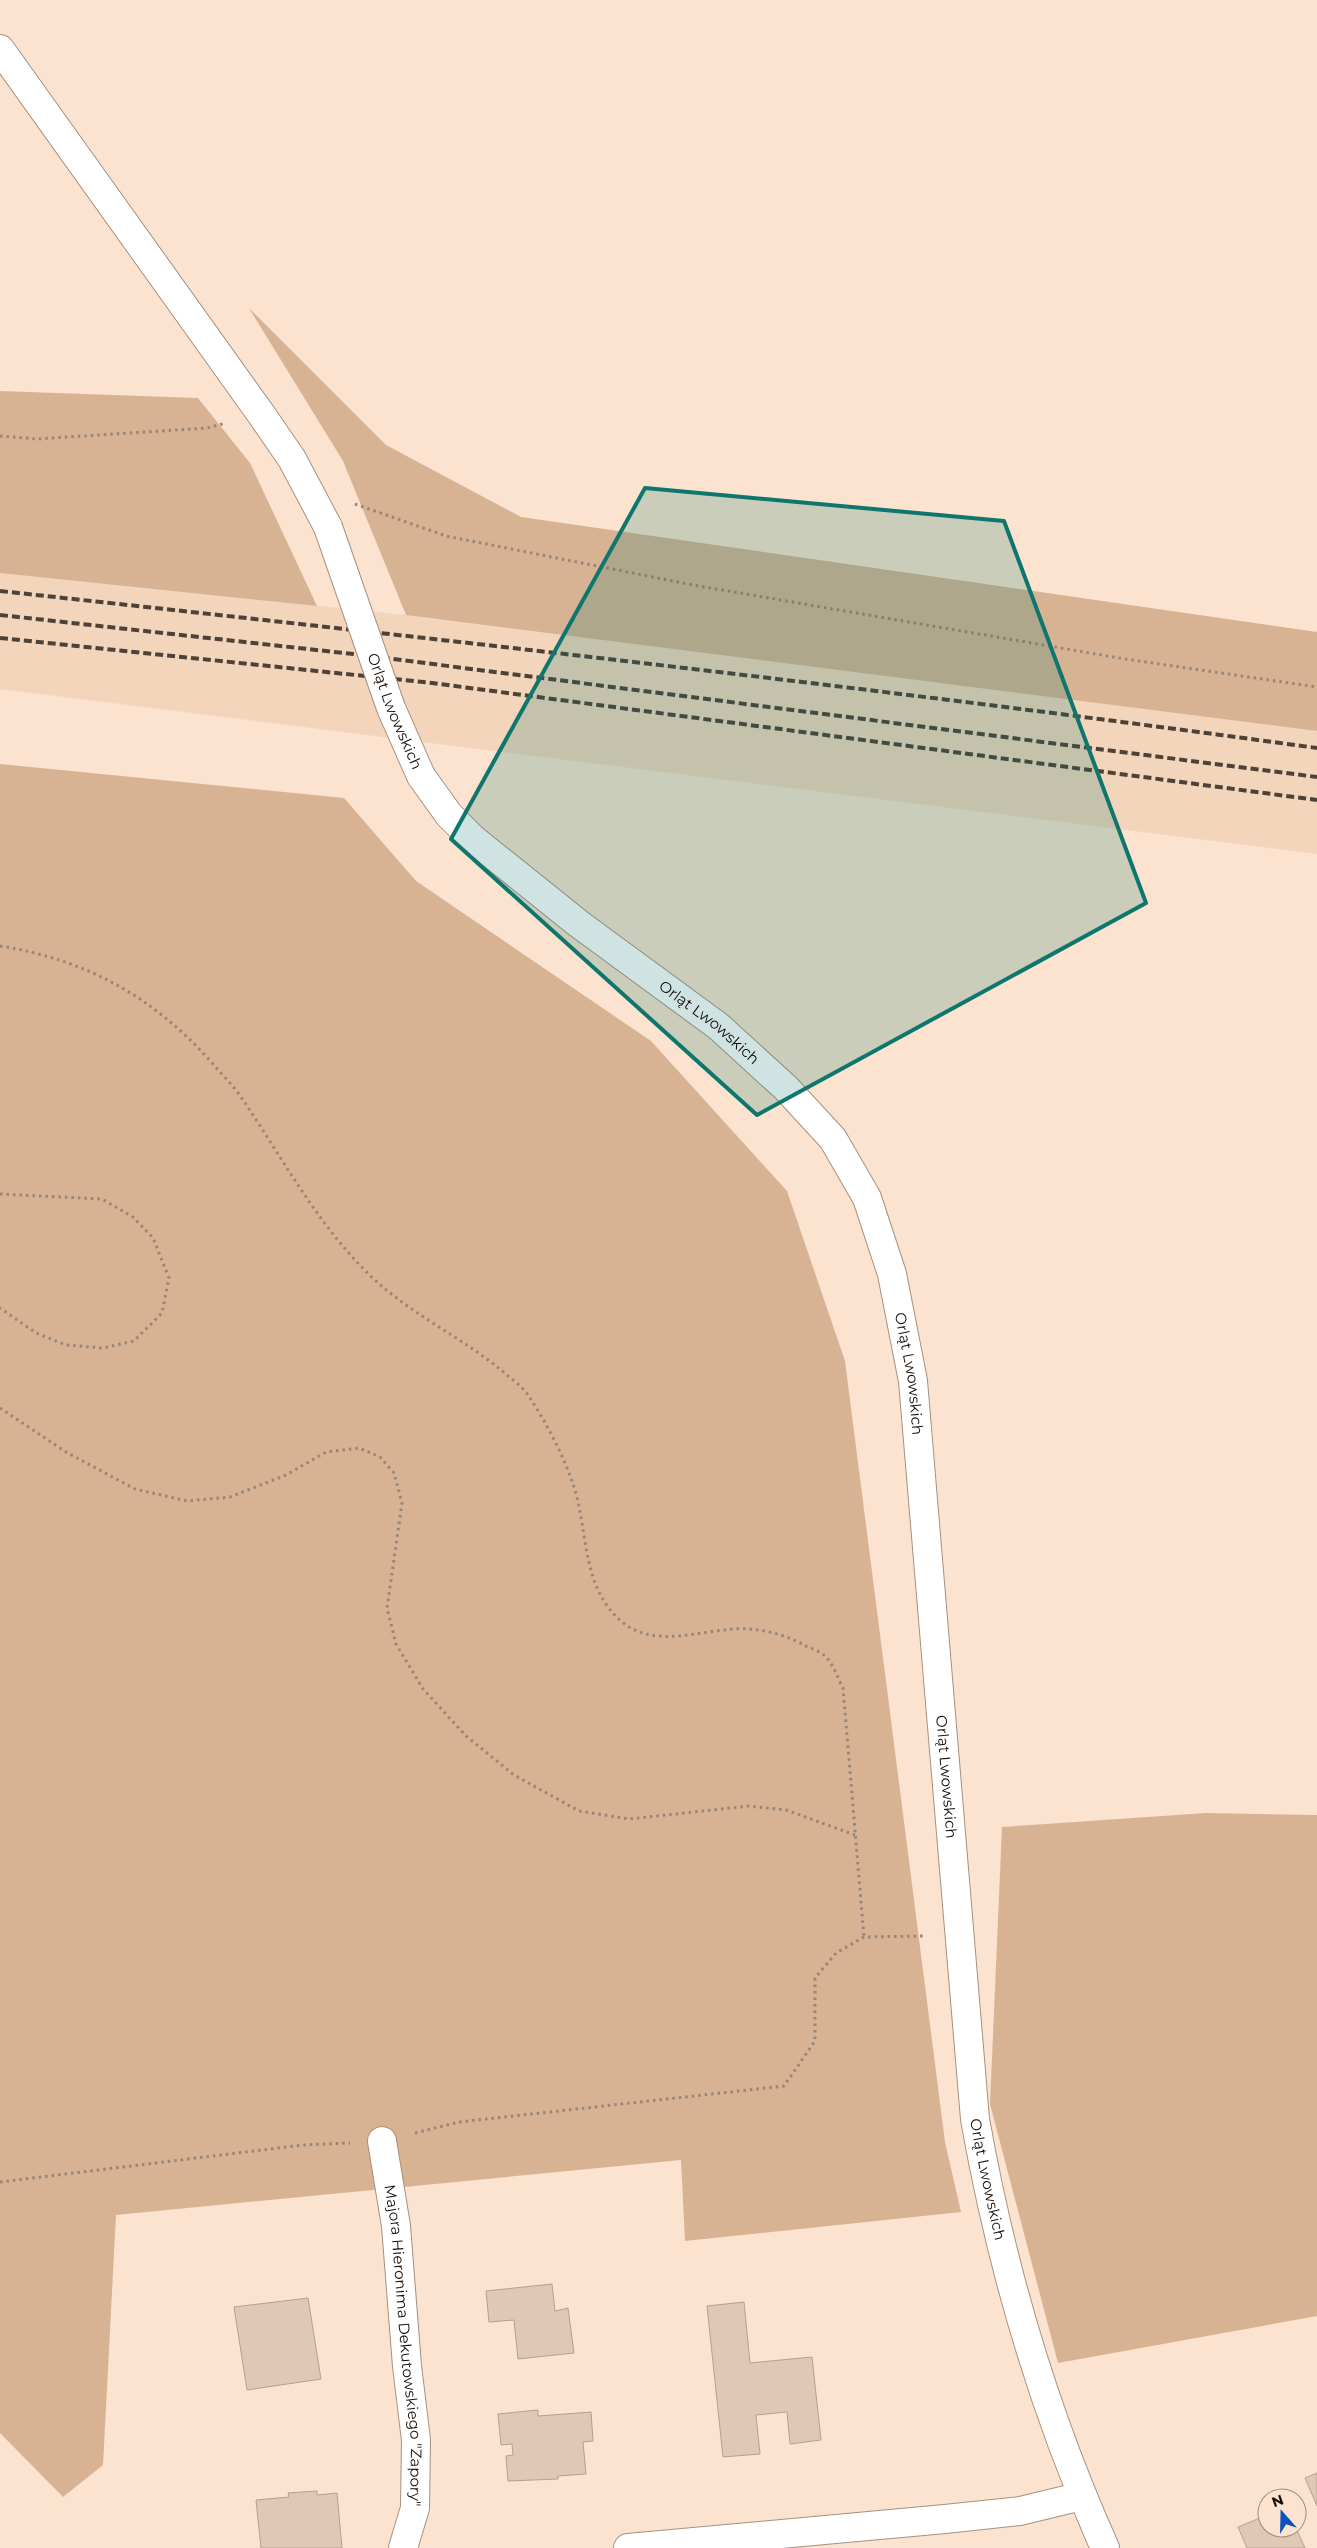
<svg xmlns="http://www.w3.org/2000/svg" width="1317" height="2548" viewBox="0 0 1317 2548" font-family="Montserrat,sans-serif">
	<style>
		.built { fill: #f3d5bc }
		.green { fill: #d7b394 }
		.building { fill: #dfc8b4; stroke: #b6a08d }
		.lines { fill: none; stroke-linecap: round; stroke-linejoin: round }
		.minor-casing { stroke: #a7917e; stroke-width: 30 }
		.tertiary-casing { stroke: #a7917e; stroke-width: 30 }
		.path { stroke: #978678; stroke-width: 3; stroke-dasharray: 2.5 4; stroke-linecap: butt }
		.minor { stroke: #fff; stroke-width: 28 }
		.tertiary { stroke: #fff; stroke-width: 28 }
		.rail { stroke: #4d4138; stroke-width: 4; stroke-dasharray: 8 4; stroke-linecap: butt }
		.tertiary-bridge-casing { stroke: #a7917e; stroke-width: 30; stroke-linecap: butt }
		.tertiary-bridge { stroke: #fff; stroke-width: 28 }
		.marked { fill: #0f766e; fill-opacity: 0.2; stroke: #0f766e; stroke-width: 4; stroke-linejoin: round }
		.labels { text-anchor: middle; stroke-width: 4.5; stroke-linejoin: round; paint-order: stroke }
		.street-label { font-size: 15px; fill: #150d07; stroke: #fbe3cf }
	</style>
	<rect width="100%" height="100%" fill="#fbe3cf"/>
	<!-- built -->
	<polygon class="built" points="0,573 406,615 1317,731 1317,854 0,689"/>
	<!-- green -->
	<g class="green">
		<polygon points="249,308 386,445 521,517 1317,632 1317,731 406,615 343,461"/>
		<polygon points="0,391 198,398 250,463 317,606 0,573"/>
		<polygon points="0,764 344,798 416,881 651,1041 787,1191 845,1361 945,2142 961,2212 685,2241 681,2160 116,2215 103,2465 63,2497 0,2433"/>
		<polygon points="1206,1813 1317,1815 1317,2316 1058,2363 990,2104 1002,1827"/>
	</g>
	<!-- building -->
	<g class="building">
		<polygon points="552,2284 555,2311 568,2308 574,2353 518,2359 514,2320 489,2322 486,2291"/>
		<polygon points="308,2298 321,2379 247,2390 234,2307"/>
		<polygon points="744,2302 750,2363 812,2357 821,2440 790,2444 787,2412 756,2415 760,2454 723,2457 707,2306"/>
		<polygon points="538,2410 538,2416 591,2412 593,2441 583,2442 586,2474 558,2476 558,2479 508,2481 506,2456 513,2455 512,2444 501,2445 498,2414"/>
		<polygon points="1317,2473 1317,2506 1305,2478"/>
		<polygon points="317,2491 317,2495 337,2493 342,2548 261,2548 256,2500 289,2497 288,2493"/>
		<polygon points="1267,2515 1267,2528 1296,2528 1305,2548 1247,2548 1238,2527"/>
	</g>
	<g class="lines">
		<defs>
			<g id="minor">
				<path id="s1" d="M 382,2141 L 396,2226 L 407,2366 L 416,2440 L 415,2508 L 403,2548"/>
				<polyline points="628,2548 945,2519 1020,2511 1082,2496"/>
			</g>
			<g id="tertiary">
				<polyline points="0,49 261,414 292,459 328,527"/>
				<path id="s2" d="M 421,776 L 449,815 L 473,839 L 579,924 L 718,1026 L 786,1088 L 833,1139 L 867,1198 L 892,1274 L 913,1381 L 975,2119 C 1001,2266 1044,2412 1105,2548"/>
			</g>
		</defs>
		<!-- minor casing -->
		<use href="#minor" class="minor-casing"/>
		<!-- tertiary casing -->
		<use href="#tertiary" class="tertiary-casing"/>
		<!-- path -->
		<g class="path">
			<polyline points="0,436 37,439 207,428 226,423"/>
			<polyline points="355,504 446,536 693,585 1125,659 1317,687"/>
			<path d="M 0,946 C 88,960 155,998 213,1064 C 222,1075 233,1085 241,1097 C 284,1160 320,1230 377,1282 C 415,1316 462,1338 501,1370 C 510,1378 521,1385 528,1395 C 546,1422 564,1456 574,1487 C 586,1524 583,1571 606,1604 C 639,1653 686,1633 733,1629 C 756,1627 785,1634 804,1645 C 810,1648 820,1651 825,1656 C 833,1663 838,1679 843,1688 L 864,1937"/>
			<polyline points="0,1194 102,1199 133,1217 153,1238 169,1278 162,1313 134,1341 103,1348 66,1345 36,1333 0,1308"/>
			<polyline points="0,1408 66,1452 135,1489 187,1501 230,1497 286,1475 326,1452 359,1448 380,1457 394,1473 402,1503 387,1608 396,1644 423,1689 466,1736 514,1775 579,1811 629,1819 749,1806 786,1810 855,1835"/>
			<polyline points="415,2133 459,2122 784,2086 815,2041 815,1978 836,1953 864,1937 925,1936"/>
			<polyline points="0,2182 303,2145 350,2143"/>
		</g>
		<!-- minor -->
		<use href="#minor" class="minor"/>
		<!-- tertiary -->
		<use href="#tertiary" class="tertiary"/>
		<!-- rail -->
		<g class="rail">
			<path d="M 0,591 C 440,639 879,688 1317,748"/>
			<polyline points="0,615 362,655 1317,777"/>
			<polyline points="0,638 432,683 1317,800"/>
		</g>
		<defs>
			<g id="tertiary-bridge">
				<path id="s3" d="M 328,527 L 391,708 L 421,776"/>
			</g>
		</defs>
		<!-- tertiary-bridge casing -->
		<use href="#tertiary-bridge" class="tertiary-bridge-casing"/>
		<!-- tertiary-bridge -->
		<use href="#tertiary-bridge" class="tertiary-bridge"/>
	</g>
	<!-- marked area -->
	<path class="marked" d="M 645,488 L 1004,521 L 1146,903 L 757,1115 L 451,839 Z"/>
	<g class="labels">
		<!-- street labels -->
		<g class="street-label">
			<text dy="5" stroke="none"><textPath href="#s3" startOffset="196">Orląt Lwowskich</textPath></text>
			<text dy="5" stroke="none"><textPath href="#s2" startOffset="381">Orląt Lwowskich</textPath></text>
			<text dy="5" stroke="none"><textPath href="#s2" startOffset="801">Orląt Lwowskich</textPath></text>
			<text dy="5" stroke="none"><textPath href="#s2" startOffset="1206">Orląt Lwowskich</textPath></text>
			<text dy="5" stroke="none"><textPath href="#s2" startOffset="1611">Orląt Lwowskich</textPath></text>
			<text dy="5" stroke="none"><textPath href="#s1" startOffset="206">Majora Hieronima Dekutowskiego "Zapory"</textPath></text>
		</g>
	</g>
	<!-- north arrow -->
	<g transform="translate(1282 2513) rotate(340)"><circle r="24" fill="#fbe3cf" stroke="#9f8d7f"/>
	<path d="M0-4L9 19L0 12L-9 19Z" fill="#0d51bc"/>
	<text y="-8" font-size="14" font-weight="bold" text-anchor="middle" fill="#150d07">N</text>
	</g>
</svg>
